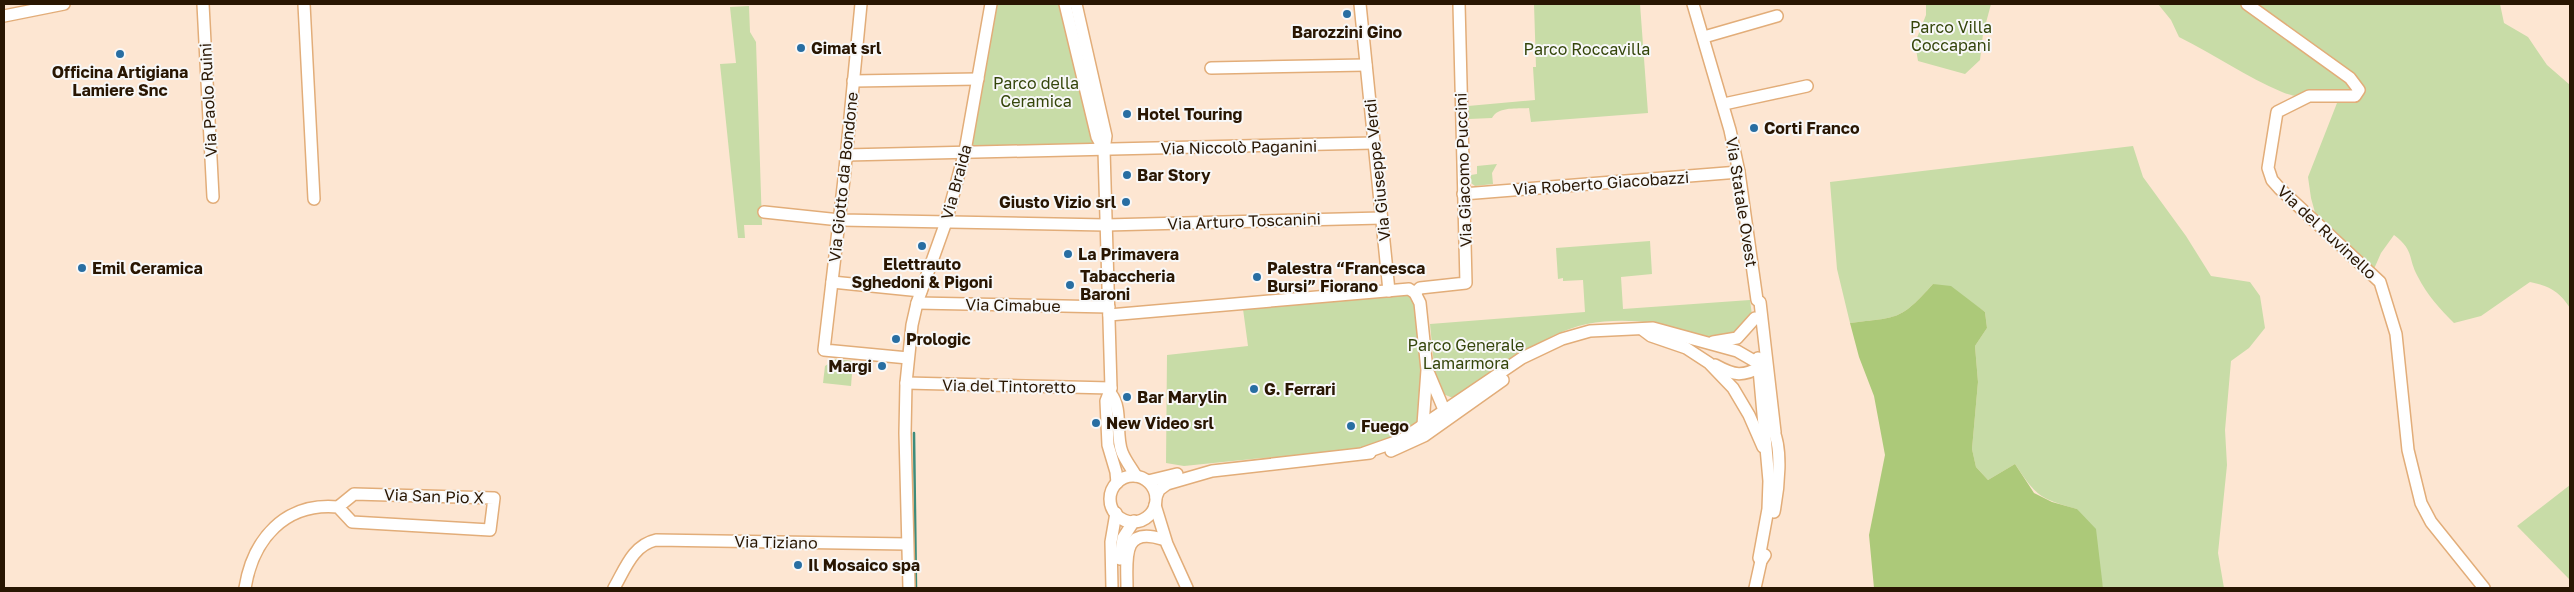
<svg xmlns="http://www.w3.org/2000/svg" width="2574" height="592" viewBox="0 0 2574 592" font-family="'Golos Text',sans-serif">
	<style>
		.green { fill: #c8dca7 }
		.forest { fill: #acc979 }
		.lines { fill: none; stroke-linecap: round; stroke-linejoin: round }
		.stream { stroke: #3c8c7c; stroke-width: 2.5 }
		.minor-casing { stroke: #e2ad79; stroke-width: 14 }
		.minor { stroke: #fff; stroke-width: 11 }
		.poi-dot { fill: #286ea2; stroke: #f8f8f8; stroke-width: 2 }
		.labels { text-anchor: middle; stroke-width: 4; stroke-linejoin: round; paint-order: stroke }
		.park-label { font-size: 16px; fill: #34450a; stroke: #f8f8f8 }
		.poi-label { font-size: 16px; font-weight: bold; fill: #291602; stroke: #f8f8f8; text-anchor: start }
		.street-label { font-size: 16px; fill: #291602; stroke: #f8f8f8 }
	</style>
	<rect width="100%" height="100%" fill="#fde6d2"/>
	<!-- green -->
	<g class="green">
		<polygon points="986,4 1072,4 1103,148 964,151"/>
		<path d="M 1534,4 L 1640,4 L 1648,113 L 1531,122 L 1529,108 C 1517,109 1498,106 1492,118 L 1469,119 L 1468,106 L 1535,100 L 1533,67 L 1536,67 Z"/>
		<polygon points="1926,4 1991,4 1983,34 1980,60 1965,74 1918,61 1915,43 1926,15"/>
		<path d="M 2158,4 L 2500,4 L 2504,23 L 2528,37 L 2547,65 L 2570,85 L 2570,308 C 2559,291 2549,286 2530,282 L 2481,316 L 2454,323 C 2440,309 2427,295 2418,277 C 2407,257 2415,251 2394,235 L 2381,253 L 2370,278 L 2319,227 L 2311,198 L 2308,177 L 2337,103 C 2317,95 2303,101 2282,92 C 2246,77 2214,54 2179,37 L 2171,20 Z"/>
		<polygon points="749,6 750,32 756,42 762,225 744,225 745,238 738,238 720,64 736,63 730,7"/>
		<path d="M 2133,146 L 2143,177 L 2186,236 L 2211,276 L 2250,282 L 2260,296 L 2265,328 L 2249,348 L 2231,361 L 2225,430 L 2227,465 L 2218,553 L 2224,588 L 2103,588 L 2098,564 L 2077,509 C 2039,498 2037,497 2015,464 L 1988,480 L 1976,467 L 1972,449 L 1978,382 L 1975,346 L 1987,328 L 1985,312 L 1969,301 L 1933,284 C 1900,321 1898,317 1850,323 L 1837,269 L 1830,182 Z"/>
		<polygon points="1497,164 1492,173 1493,184 1475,186 1471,183 1471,175 1477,174 1477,166"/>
		<path d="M 1650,241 L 1652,274 L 1621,277 L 1623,309 L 1750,300 L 1752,315 C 1747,321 1740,331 1734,335 C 1715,346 1673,325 1652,323 C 1631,320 1608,320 1587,324 C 1540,334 1502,370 1464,397 L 1453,398 L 1443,394 L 1435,376 L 1430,324 L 1585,312 L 1583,280 L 1563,281 L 1563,278 L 1558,279 L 1556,248 Z"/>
		<polygon points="1414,291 1433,425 1371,452 1262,458 1184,466 1166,463 1167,355 1248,346 1243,309"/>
		<polygon points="836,359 853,361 851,386 823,383 825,366"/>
		<polygon points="2570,485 2570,580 2517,526"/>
	</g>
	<!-- forest -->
	<path class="forest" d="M 1933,284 L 1951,286 L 1985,312 L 1987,328 L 1975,346 L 1978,382 L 1972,449 L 1976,467 L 1988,480 L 2015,464 L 2034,493 L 2052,502 L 2077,509 L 2096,529 L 2103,588 L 1874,588 L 1869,535 L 1885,455 L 1874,396 L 1859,357 L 1850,323 C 1898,317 1900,321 1933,284 Z"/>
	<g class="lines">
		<!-- stream -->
		<polyline class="stream" points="914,433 916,588"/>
		<defs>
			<g id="minor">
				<polyline points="203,4 213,197"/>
				<polyline points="304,4 314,199"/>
				<polyline points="861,4 844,179 824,350 908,358"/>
				<polyline points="1065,4 1097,137 1104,150"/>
				<polyline points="1076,4 1106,136 1104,150 1111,388 1106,401 1108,445 1116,472 1117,483"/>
				<polyline points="1360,4 1389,291"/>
				<polyline points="1693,4 1730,130 1739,172 1757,300 1760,302 1775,432"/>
				<polyline points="2247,4 2350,78 2359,90 2355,96 2309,96 2277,112 2268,168 2272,180 2280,189 2380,282 2396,334 2408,450 2421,503 2431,522 2484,588"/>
				<polyline points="4,16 64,4"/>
				<polyline points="1704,37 1777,16"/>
				<polyline points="1211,68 1366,65"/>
				<polyline points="853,81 978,79"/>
				<polyline points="1724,104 1807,86"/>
				<polyline points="846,155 1374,143"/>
				<polyline points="1463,194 1739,172"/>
				<polyline points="764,212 840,220 1106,225 1382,218"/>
				<polyline points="832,282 921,291"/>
				<polyline points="1415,293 1420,288 1466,283 1459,4"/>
				<polyline points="917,303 1109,307"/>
				<polyline points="1109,315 1409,289 1415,293 1420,303 1427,370 1423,425"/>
				<polyline points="1643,330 1651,336 1686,348 1709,363 1733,388 1749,415 1763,447"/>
				<polyline points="1713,342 1737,338 1755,318"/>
				<polyline points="1758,358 1769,481 1768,509 1759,558 1761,561"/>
				<path d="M 1715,365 C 1735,376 1742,377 1763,366"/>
				<polyline points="1429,374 1445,412"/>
				<polyline points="906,383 1111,388"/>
				<path d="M 1111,394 C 1123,409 1115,434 1122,452 C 1125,460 1132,469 1136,476"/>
				<path d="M 1771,427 C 1784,444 1778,492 1774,512"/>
				<polyline points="1391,451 1424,436 1503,380"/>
				<polyline points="1364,453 1401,440 1522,358 1562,339 1590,331 1653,328 1737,351 1763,366"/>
				<circle cx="1133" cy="499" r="23"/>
				<polyline points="1148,481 1177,474"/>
				<polyline points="1156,497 1159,490 1167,484 1212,471 1370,453"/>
				<polyline points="1155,505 1167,544 1187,588"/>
				<polyline points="1120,559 1123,538 1134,521"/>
				<path d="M 245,588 C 253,539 285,502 338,507 L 352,522 L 490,530 L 494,498 L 354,494 L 338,507"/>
				<path d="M 614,588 C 625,569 633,545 656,540 L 907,544"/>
				<polyline points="909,588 905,433 906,383 912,325 917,303 946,222 965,151 991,4"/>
				<polyline points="1112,588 1111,542 1116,513"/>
				<path d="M 1127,588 C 1127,560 1121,526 1162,539"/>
				<polyline points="1755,588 1761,561 1765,555"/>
			</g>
		</defs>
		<!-- minor casing -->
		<use href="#minor" class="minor-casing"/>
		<!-- minor -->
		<use href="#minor" class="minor"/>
	</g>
	<!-- markers -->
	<g class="poi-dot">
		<circle cx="1347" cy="14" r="5"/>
		<circle cx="801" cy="48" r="5"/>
		<circle cx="120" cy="54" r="5"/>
		<circle cx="1127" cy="114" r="5"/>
		<circle cx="1754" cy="128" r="5"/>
		<circle cx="1127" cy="175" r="5"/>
		<circle cx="1126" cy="202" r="5"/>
		<circle cx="922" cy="246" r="5"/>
		<circle cx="1068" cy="254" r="5"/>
		<circle cx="82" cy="268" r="5"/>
		<circle cx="1257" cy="277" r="5"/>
		<circle cx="1070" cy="285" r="5"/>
		<circle cx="896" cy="339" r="5"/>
		<circle cx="882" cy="366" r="5"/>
		<circle cx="1254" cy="389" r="5"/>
		<circle cx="1127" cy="397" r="5"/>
		<circle cx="1096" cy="423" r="5"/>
		<circle cx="1351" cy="426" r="5"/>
		<circle cx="798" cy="565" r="5"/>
	</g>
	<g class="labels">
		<!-- park labels -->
		<g class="park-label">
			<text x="1951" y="33">Parco Villa<tspan x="1951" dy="18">Coccapani</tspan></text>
			<text x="1587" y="55">Parco Roccavilla</text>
			<text x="1036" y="89">Parco della<tspan x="1036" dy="18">Ceramica</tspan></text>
			<text x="1466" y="351">Parco Generale<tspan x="1466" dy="18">Lamarmora</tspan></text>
		</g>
		<!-- poi labels -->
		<g class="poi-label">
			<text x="1347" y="38" text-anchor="middle">Barozzini Gino</text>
			<text x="811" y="54">Gimat srl</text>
			<text x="120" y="78" text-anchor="middle">Officina Artigiana<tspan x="120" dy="18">Lamiere Snc</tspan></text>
			<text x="1137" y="120">Hotel Touring</text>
			<text x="1764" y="134">Corti Franco</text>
			<text x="1137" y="181">Bar Story</text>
			<text x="1116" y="208" text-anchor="end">Giusto Vizio srl</text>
			<text x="1078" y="260">La Primavera</text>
			<text x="922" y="270" text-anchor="middle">Elettrauto<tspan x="922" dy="18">Sghedoni &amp; Pigoni</tspan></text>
			<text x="92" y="274">Emil Ceramica</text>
			<text x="1267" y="274">Palestra “Francesca<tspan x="1267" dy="18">Bursi” Fiorano</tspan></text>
			<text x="1080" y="282">Tabaccheria<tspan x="1080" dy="18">Baroni</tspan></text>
			<text x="906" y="345">Prologic</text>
			<text x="872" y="372" text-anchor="end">Margi</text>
			<text x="1264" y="395">G. Ferrari</text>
			<text x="1137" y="403">Bar Marylin</text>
			<text x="1106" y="429">New Video srl</text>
			<text x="1361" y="432">Fuego</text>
			<text x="808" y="571">Il Mosaico spa</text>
		</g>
		<!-- street labels -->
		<g class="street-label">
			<text transform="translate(208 100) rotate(-93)" y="6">Via Paolo Ruini</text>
			<text transform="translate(1239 147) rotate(-1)" y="6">Via Niccolò Paganini</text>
			<text transform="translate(1377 170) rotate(-96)" y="6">Via Giuseppe Verdi</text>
			<text transform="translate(1463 170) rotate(-92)" y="6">Via Giacomo Puccini</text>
			<text transform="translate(843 177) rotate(-84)" y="6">Via Giotto da Bondone</text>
			<text transform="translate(956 182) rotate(-75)" y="6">Via Braida</text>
			<text transform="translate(1601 183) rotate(-4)" y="6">Via Roberto Giacobazzi</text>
			<text transform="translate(1742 202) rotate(81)" y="6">Via Statale Ovest</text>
			<text transform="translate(1244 221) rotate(-2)" y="6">Via Arturo Toscanini</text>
			<text transform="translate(2327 232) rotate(43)" y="6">Via del Ruvinello</text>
			<text transform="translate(1013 305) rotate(1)" y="6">Via Cimabue</text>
			<text transform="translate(1009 386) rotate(1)" y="6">Via del Tintoretto</text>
			<text transform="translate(434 496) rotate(2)" y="6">Via San Pio X</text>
			<text transform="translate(776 542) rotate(1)" y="6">Via Tiziano</text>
		</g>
	</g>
	<!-- border -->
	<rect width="2574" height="592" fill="none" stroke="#291602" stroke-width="10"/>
</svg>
